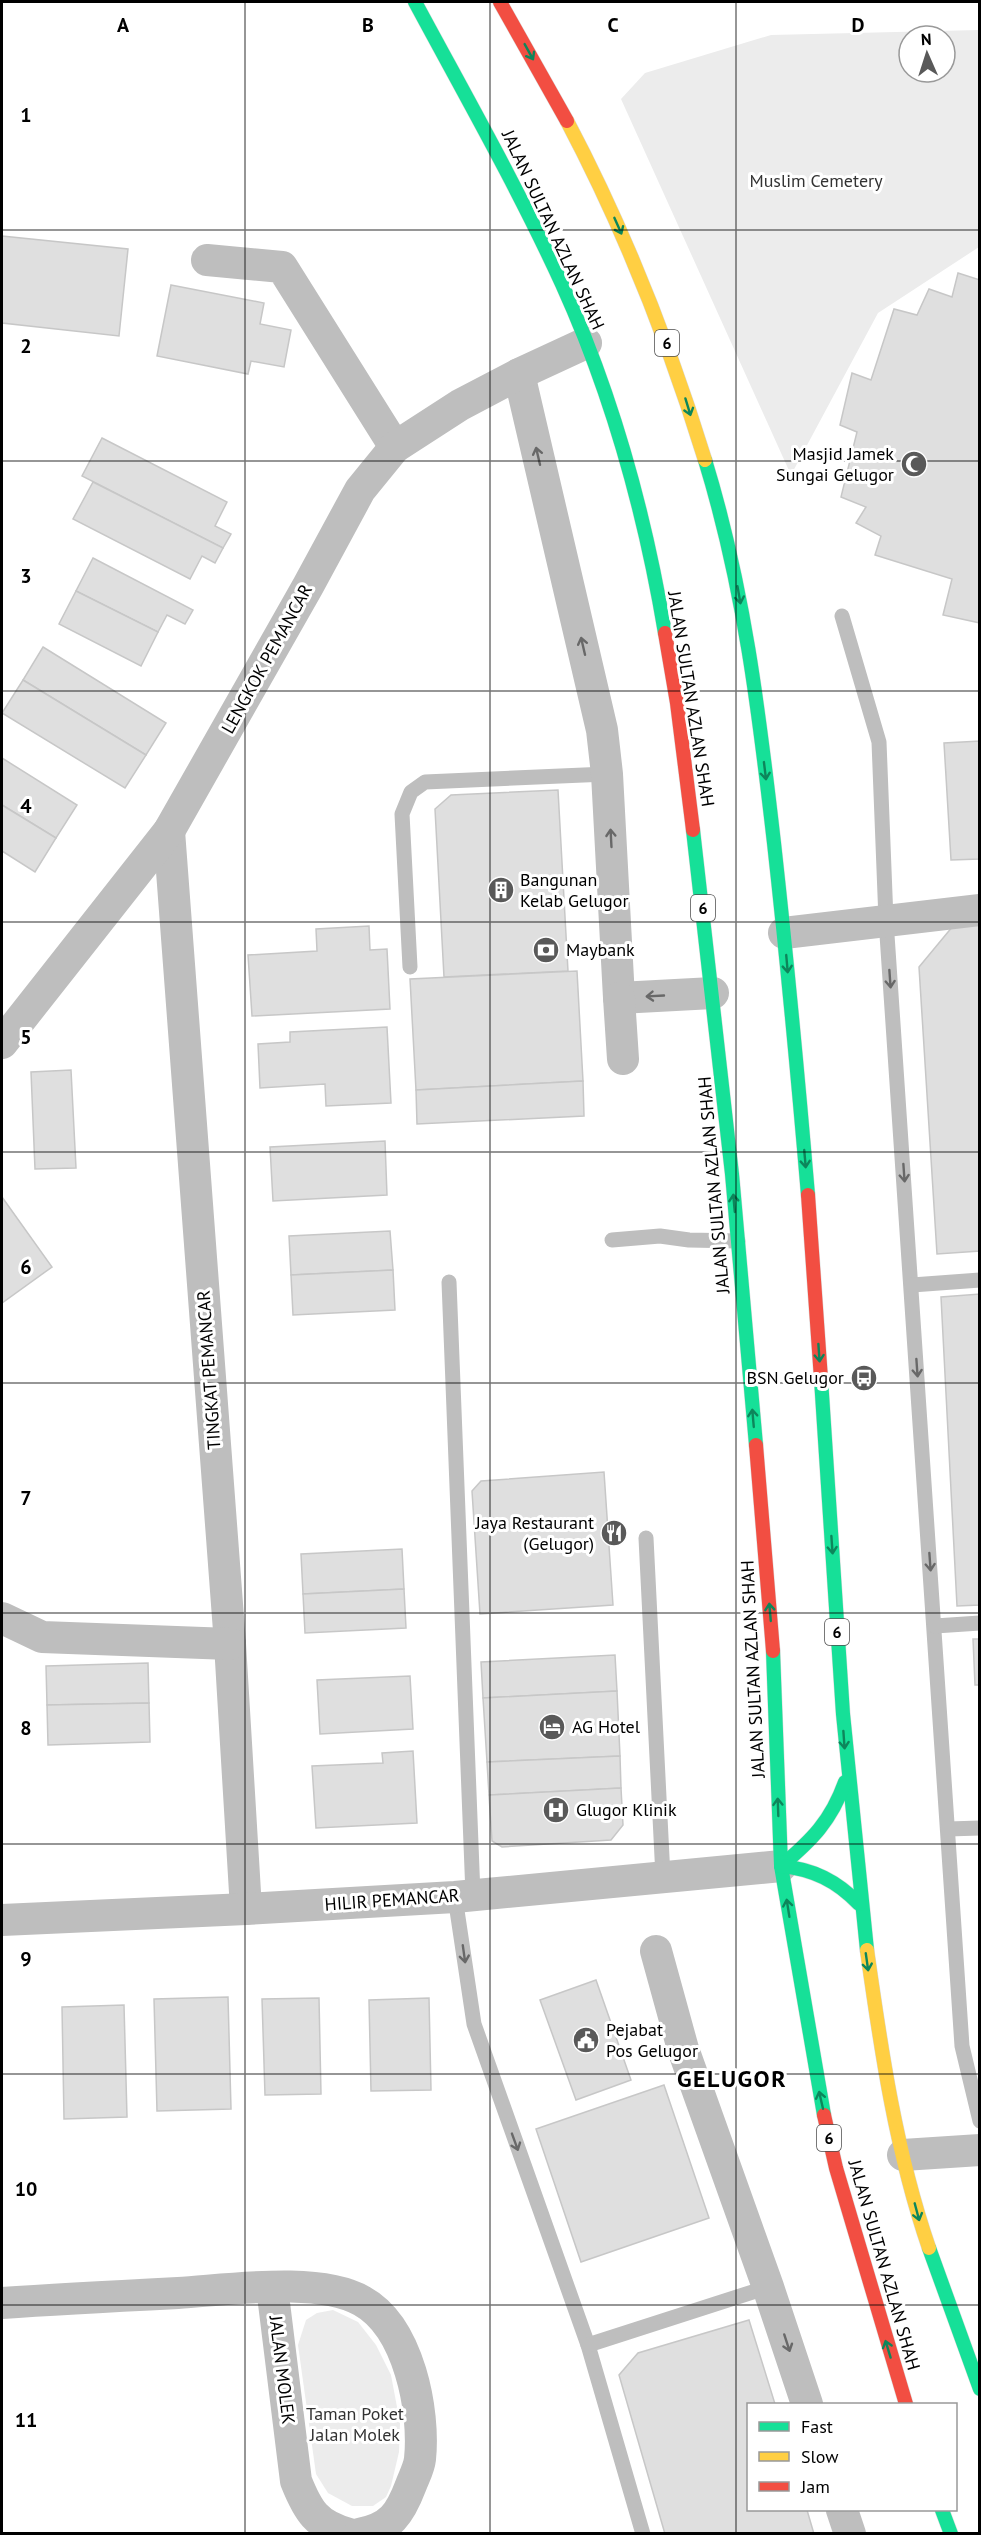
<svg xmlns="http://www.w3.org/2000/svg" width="981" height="2535" viewBox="0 0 981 2535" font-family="'PT Sans',sans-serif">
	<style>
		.green { fill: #ececec; fill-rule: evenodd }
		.building { fill: #dfdfdf; stroke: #c7c7c7; stroke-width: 1.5 }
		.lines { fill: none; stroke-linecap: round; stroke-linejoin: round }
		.fast-casing { stroke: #dbdbdb; stroke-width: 15 }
		.slow-casing { stroke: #dbdbdb; stroke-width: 15 }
		.jam-casing { stroke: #dbdbdb; stroke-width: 15 }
		.lane { stroke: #bebebe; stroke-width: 15 }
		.street { stroke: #bebebe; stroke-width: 32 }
		.fast { stroke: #16e098; stroke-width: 14 }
		.slow { stroke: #ffcf43; stroke-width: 14 }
		.jam { stroke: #f24e42; stroke-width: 14 }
		.oneway { stroke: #0d865b }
		.oneway2 { stroke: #686868 }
		.grid { fill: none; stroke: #000; stroke-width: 1.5; stroke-opacity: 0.55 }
		.labels { text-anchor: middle; stroke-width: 6; stroke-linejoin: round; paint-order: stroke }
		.shield { fill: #fff; stroke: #4c4c4c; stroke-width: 1.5 }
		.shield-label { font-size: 16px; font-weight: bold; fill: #000 }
		.park-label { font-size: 18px; fill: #333; stroke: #fff }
		.street-label { font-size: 18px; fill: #000; stroke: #fff }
		.poi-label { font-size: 18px; fill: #000; stroke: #fff; text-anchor: start }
		.district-label { font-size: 24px; font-weight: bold; letter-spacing: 1.5px; fill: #000; stroke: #fff }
		.grid-label { font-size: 20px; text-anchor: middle; font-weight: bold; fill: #000; stroke: #fff; stroke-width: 6; stroke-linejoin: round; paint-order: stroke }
	</style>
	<rect width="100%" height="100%" fill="#fff"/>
	<!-- green -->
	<g class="green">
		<path d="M 979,30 L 979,247 L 878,313 L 791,475 L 621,99 L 645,73 L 771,35 ZM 909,36 L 945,36 L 945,72 L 909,72 Z"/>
		<polygon points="333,2310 358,2322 376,2345 391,2375 400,2423 399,2452 391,2486 386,2497 373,2506 352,2506 328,2493 316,2474 298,2345 306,2320 317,2313"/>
	</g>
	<!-- building -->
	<g class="building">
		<polygon points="2,236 128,249 119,336 2,323"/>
		<polygon points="958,273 980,280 980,623 943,615 952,579 875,555 881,536 856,523 866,507 841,497 857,432 840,425 852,373 871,380 894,309 917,315 929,289 952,297"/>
		<polygon points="171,285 264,303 260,324 291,330 284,367 251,361 248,374 157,356"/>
		<polygon points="102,438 227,502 215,526 231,534 223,548 82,476"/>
		<polygon points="93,482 223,548 215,563 202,556 190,579 73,519"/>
		<polygon points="93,558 193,610 185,624 167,615 158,632 76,591"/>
		<polygon points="76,591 158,632 141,666 59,624"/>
		<polygon points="43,647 166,723 146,755 23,680"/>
		<polygon points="23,680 146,755 125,788 2,713"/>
		<polygon points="980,741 980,859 951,860 944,743"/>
		<polygon points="2,758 77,805 56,838 2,805"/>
		<polygon points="558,790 568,971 444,977 435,809 451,795"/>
		<polygon points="2,805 56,838 35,872 2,851"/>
		<polygon points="980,925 980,1251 937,1254 919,967 953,926"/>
		<polygon points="369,926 370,950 387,949 390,1009 252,1016 248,955 317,951 316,929"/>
		<polygon points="577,971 583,1081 416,1090 410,979"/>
		<polygon points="387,1027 391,1103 326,1106 325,1084 260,1088 258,1044 290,1042 290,1032"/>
		<polygon points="71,1070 76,1168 35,1169 31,1072"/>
		<polygon points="583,1081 584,1116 417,1124 416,1090"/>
		<polygon points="385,1141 387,1195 273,1201 270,1147"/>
		<polygon points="2,1197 52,1267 2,1303"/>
		<polygon points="390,1231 393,1270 291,1275 289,1236"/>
		<polygon points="393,1270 395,1310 293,1315 291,1275"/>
		<polygon points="980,1294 980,1605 957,1606 941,1297"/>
		<polygon points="604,1472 613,1605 480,1614 472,1491 481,1481"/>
		<polygon points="402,1549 404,1589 303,1594 301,1554"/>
		<polygon points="404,1589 406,1628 305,1633 303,1594"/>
		<polygon points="973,1639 980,1639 980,1685 975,1685"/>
		<polygon points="615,1655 617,1691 483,1698 481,1662"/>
		<polygon points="148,1663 149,1703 47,1705 46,1666"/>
		<polygon points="410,1676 413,1729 320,1734 317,1680"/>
		<polygon points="617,1691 620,1756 487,1762 483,1698"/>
		<polygon points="149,1703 150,1742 48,1745 47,1705"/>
		<polygon points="413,1751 417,1823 316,1828 312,1766 383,1763 382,1753"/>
		<polygon points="620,1756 621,1788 489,1795 487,1762"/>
		<polygon points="621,1788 623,1825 611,1840 502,1847 492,1841 489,1795"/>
		<polygon points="596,1980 631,2080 576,2100 540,2000"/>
		<polygon points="228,1997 231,2109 157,2111 154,1999"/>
		<polygon points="319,1998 321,2094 265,2095 262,1999"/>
		<polygon points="429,1998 431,2090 371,2091 369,2000"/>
		<polygon points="124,2005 127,2117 64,2119 62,2007"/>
		<polygon points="664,2085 709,2218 581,2262 536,2129"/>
		<polygon points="749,2320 775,2404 748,2404 748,2510 807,2510 814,2534 665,2534 619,2375 638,2353"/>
	</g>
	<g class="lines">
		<defs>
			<g id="fast">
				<path d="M 415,2 C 465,95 518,188 562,284 C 612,394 645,514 665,633"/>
				<path d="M 705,460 C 744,587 759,712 774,843 C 787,960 798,1077 808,1195"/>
				<polyline points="693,830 732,1174 756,1445"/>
				<polyline points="821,1379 843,1714 867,1950"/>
				<polyline points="773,1651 781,1866 824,2115"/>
				<path d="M 781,1866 C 812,1840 831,1821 845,1782"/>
				<path d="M 781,1866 C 813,1869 837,1881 859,1904"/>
				<polyline points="929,2248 980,2389"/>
				<polyline points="942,2510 951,2534"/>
			</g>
			<g id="slow">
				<path d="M 567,121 C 624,229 669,343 705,460"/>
				<path d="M 867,1950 C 881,2050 896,2152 929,2248"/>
			</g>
			<g id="jam">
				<polyline points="500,2 567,121"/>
				<polyline points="665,633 677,703 693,830"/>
				<polyline points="808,1195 821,1379"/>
				<polyline points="756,1445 773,1651"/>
				<polyline points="824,2115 836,2168 906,2404"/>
			</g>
		</defs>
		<!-- fast casing -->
		<use href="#fast" class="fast-casing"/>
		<!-- slow casing -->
		<use href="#slow" class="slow-casing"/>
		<!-- jam casing -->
		<use href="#jam" class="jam-casing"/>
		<!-- lane -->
		<g class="lane">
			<polyline points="842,616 879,742 886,920 962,2046 980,2121"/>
			<polyline points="410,967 402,814 411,792 425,782 607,774"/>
			<polyline points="612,1240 660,1236 689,1240 738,1241"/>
			<polyline points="449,1282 473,1895"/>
			<polyline points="912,1285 980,1280"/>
			<polyline points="646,1538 663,1877"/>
			<polyline points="935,1626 980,1623"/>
			<polyline points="948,1829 980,1828"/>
			<polyline points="455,1897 474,2024 588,2345 643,2534"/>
			<polyline points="588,2345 768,2287"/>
		</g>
		<!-- street -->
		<g class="street">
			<polyline points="207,260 282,267 395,447"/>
			<polyline points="519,374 602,730 607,774 619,998 713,993"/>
			<polyline points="169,831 230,1644 246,1909"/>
			<polyline points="784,933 980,910"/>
			<polyline points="619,998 623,1059"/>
			<polyline points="2,1043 169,831 308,586 360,490 395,447 460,405 519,374 586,343"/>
			<polyline points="2,1618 42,1637 230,1644"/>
			<polyline points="2,1920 246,1909 455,1897 781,1866"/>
			<polyline points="656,1951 683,2049 768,2287 807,2404"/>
			<polyline points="903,2155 980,2150"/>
			<path d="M 272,2287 L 296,2481 C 308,2511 316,2525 349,2534"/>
			<path d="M 2,2303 C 60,2299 119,2296 178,2293 C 228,2290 319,2276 362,2301 C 409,2327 425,2411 420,2459 C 419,2468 414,2477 411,2485 C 400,2514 391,2528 359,2534"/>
			<polyline points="842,2510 850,2534"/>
		</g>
		<!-- fast -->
		<use href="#fast" class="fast"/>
		<!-- slow -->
		<use href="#slow" class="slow"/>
		<!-- jam -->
		<use href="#jam" class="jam"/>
	</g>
	<!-- one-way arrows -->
	<defs><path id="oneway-shaft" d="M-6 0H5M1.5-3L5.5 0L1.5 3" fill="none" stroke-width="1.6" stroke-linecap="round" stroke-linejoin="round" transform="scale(1.5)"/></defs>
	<g class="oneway">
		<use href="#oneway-shaft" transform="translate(529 52) rotate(61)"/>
		<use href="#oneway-shaft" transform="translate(618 226) rotate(66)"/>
		<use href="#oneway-shaft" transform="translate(688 407) rotate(73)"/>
		<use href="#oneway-shaft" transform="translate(739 595) rotate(80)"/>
		<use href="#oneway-shaft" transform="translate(765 771) rotate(83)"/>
		<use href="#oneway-shaft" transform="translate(787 964) rotate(85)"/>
		<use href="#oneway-shaft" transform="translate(805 1159) rotate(85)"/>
		<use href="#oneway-shaft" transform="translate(734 1203) rotate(-95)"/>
		<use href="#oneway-shaft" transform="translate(819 1353) rotate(86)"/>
		<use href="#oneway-shaft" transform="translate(753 1418) rotate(-95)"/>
		<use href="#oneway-shaft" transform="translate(832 1545) rotate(86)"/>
		<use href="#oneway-shaft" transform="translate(770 1612) rotate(-95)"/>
		<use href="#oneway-shaft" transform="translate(844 1740) rotate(86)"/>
		<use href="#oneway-shaft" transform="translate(778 1807) rotate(-92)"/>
		<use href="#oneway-shaft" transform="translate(788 1908) rotate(-99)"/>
		<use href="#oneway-shaft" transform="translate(867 1962) rotate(82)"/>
		<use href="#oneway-shaft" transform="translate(821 2100) rotate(-103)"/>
		<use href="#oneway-shaft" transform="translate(917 2212) rotate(75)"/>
		<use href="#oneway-shaft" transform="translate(888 2349) rotate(-107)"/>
	</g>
	<g class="oneway2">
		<use href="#oneway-shaft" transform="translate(538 456) rotate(-103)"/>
		<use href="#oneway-shaft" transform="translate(583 646) rotate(-103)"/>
		<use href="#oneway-shaft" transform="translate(611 838) rotate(-93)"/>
		<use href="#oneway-shaft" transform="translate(890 979) rotate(86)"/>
		<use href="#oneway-shaft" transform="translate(655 996) rotate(177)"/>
		<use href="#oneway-shaft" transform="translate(904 1173) rotate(86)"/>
		<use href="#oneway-shaft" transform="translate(917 1368) rotate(86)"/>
		<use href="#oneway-shaft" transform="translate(930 1562) rotate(86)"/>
		<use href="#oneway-shaft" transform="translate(464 1954) rotate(82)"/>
		<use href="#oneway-shaft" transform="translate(515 2142) rotate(70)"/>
		<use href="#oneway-shaft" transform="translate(787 2343) rotate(72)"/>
	</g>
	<!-- grid -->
	<path class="grid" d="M 245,2 L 245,2534M 490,2 L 490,2534M 736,2 L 736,2534M 2,230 L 980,230M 2,461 L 980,461M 2,691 L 980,691M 2,922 L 980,922M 2,1152 L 980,1152M 2,1383 L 980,1383M 2,1613 L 980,1613M 2,1844 L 980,1844M 2,2074 L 980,2074M 2,2305 L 980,2305"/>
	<!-- icons -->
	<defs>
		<symbol id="mosque-disc" viewBox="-11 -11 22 22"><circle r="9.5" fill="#595959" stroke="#fff"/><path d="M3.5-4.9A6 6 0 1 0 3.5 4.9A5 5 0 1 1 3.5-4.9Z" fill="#fff"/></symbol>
		<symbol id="building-disc" viewBox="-11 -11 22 22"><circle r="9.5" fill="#595959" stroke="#fff"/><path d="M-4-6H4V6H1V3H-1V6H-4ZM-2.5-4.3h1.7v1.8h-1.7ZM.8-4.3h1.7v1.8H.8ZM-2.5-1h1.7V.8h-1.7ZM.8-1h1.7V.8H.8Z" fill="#fff"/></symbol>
		<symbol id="bank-disc" viewBox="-11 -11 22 22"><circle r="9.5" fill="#595959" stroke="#fff"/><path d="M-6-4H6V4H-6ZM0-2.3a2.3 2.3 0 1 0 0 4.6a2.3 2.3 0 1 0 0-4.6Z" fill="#fff"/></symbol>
		<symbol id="bus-disc" viewBox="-11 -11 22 22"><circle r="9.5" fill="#595959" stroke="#fff"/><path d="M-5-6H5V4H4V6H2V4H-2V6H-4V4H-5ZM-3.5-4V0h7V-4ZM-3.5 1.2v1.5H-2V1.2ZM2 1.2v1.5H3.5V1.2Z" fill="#fff"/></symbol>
		<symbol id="restaurant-disc" viewBox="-11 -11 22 22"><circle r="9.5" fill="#595959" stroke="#fff"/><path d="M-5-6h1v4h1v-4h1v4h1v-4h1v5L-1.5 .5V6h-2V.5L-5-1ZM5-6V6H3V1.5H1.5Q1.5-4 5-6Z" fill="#fff"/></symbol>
		<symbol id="hotel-disc" viewBox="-11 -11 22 22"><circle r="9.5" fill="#595959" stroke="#fff"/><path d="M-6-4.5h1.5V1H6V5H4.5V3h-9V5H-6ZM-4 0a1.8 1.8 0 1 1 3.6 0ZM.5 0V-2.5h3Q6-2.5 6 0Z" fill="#fff"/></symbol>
		<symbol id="hospital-disc" viewBox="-11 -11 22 22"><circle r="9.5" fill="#595959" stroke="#fff"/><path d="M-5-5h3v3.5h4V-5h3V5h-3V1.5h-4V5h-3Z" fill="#fff"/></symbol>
		<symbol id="civic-disc" viewBox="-11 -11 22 22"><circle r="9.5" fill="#595959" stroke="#fff"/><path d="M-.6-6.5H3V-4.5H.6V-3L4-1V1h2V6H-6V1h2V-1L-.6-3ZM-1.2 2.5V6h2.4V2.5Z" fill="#fff"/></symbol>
	</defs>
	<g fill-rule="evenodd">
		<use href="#mosque-disc" x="899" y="449" width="30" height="30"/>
		<use href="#building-disc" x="486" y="875" width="30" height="30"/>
		<use href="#bank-disc" x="531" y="935" width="30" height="30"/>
		<use href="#bus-disc" x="849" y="1363" width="30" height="30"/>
		<use href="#restaurant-disc" x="599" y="1518" width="30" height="30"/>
		<use href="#hotel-disc" x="537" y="1712" width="30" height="30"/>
		<use href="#hospital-disc" x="541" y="1795" width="30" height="30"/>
		<use href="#civic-disc" x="571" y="2025" width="30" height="30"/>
	</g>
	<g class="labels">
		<!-- shield labels -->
		<g class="shield">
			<rect x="655" y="330" width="24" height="26" rx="4.5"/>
			<rect x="691" y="895" width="24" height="26" rx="4.5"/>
			<rect x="825" y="1619" width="24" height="26" rx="4.5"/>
			<rect x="817" y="2125" width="24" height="26" rx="4.5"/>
		</g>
		<g class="shield-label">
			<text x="667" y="349">6</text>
			<text x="703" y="914">6</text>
			<text x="837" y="1638">6</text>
			<text x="829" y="2144">6</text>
		</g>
		<!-- park labels -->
		<g class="park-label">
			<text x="816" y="187">Muslim Cemetery</text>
			<text x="355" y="2420">Taman Poket<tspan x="355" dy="21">Jalan Molek</tspan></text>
		</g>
		<!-- street labels -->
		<g class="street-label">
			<text transform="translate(553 230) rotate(65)" y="6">JALAN SULTAN AZLAN SHAH</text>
			<text transform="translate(267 659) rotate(-61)" y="6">LENGKOK PEMANCAR</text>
			<text transform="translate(691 699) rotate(81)" y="6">JALAN SULTAN AZLAN SHAH</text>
			<text transform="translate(714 1185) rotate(-95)" y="6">JALAN SULTAN AZLAN SHAH</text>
			<text transform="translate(209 1370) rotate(-94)" y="6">TINGKAT PEMANCAR</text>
			<text transform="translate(753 1669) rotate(-93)" y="6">JALAN SULTAN AZLAN SHAH</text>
			<text transform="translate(392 1900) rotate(-4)" y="6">HILIR PEMANCAR</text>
			<text transform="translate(884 2265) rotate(74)" y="6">JALAN SULTAN AZLAN SHAH</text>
			<text transform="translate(282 2370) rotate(83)" y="6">JALAN MOLEK</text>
		</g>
		<!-- poi labels -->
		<g class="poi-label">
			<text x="894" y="460" text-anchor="end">Masjid Jamek<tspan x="894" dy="21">Sungai Gelugor</tspan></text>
			<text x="520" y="886">Bangunan<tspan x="520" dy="21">Kelab Gelugor</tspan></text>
			<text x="566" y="956">Maybank</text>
			<text x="844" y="1384" text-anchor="end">BSN Gelugor</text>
			<text x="594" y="1529" text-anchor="end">Jaya Restaurant<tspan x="594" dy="21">(Gelugor)</tspan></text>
			<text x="572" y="1733">AG Hotel</text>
			<text x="576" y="1816">Glugor Klinik</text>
			<text x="606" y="2036">Pejabat<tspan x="606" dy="21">Pos Gelugor</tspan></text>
		</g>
		<!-- district labels -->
		<g class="district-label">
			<text x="732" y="2087">GELUGOR</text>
		</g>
	</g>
	<g class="grid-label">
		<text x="123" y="32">A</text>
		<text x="368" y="32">B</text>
		<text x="613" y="32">C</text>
		<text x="858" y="32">D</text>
		<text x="26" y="122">1</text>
		<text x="26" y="353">2</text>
		<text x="26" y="583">3</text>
		<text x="26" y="813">4</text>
		<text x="26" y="1044">5</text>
		<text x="26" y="1274">6</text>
		<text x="26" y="1505">7</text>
		<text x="26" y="1735">8</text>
		<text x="26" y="1966">9</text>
		<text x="26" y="2196">10</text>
		<text x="26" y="2427">11</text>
	</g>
	<!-- border -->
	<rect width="981" height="2535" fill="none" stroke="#000000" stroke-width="6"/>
	<!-- legend -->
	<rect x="747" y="2403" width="210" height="108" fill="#ffffff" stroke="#999999" stroke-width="1.5"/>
	<rect x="759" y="2422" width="30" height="9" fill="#16e098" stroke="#999999" stroke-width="1.5"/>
	<text x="801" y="2433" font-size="18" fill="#000000">Fast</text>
	<rect x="759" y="2452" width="30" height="9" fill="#ffcf43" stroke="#999999" stroke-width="1.5"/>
	<text x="801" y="2463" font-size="18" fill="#000000">Slow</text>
	<rect x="759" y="2482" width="30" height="9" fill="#f24e42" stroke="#999999" stroke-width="1.5"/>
	<text x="801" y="2493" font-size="18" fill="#000000">Jam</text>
	<!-- north arrow -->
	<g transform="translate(927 54) rotate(357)"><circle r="28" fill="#ffffff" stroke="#999999" stroke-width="1.5"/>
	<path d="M0-4.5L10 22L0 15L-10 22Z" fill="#595959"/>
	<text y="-9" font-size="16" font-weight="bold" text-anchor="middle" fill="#000000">N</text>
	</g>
</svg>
